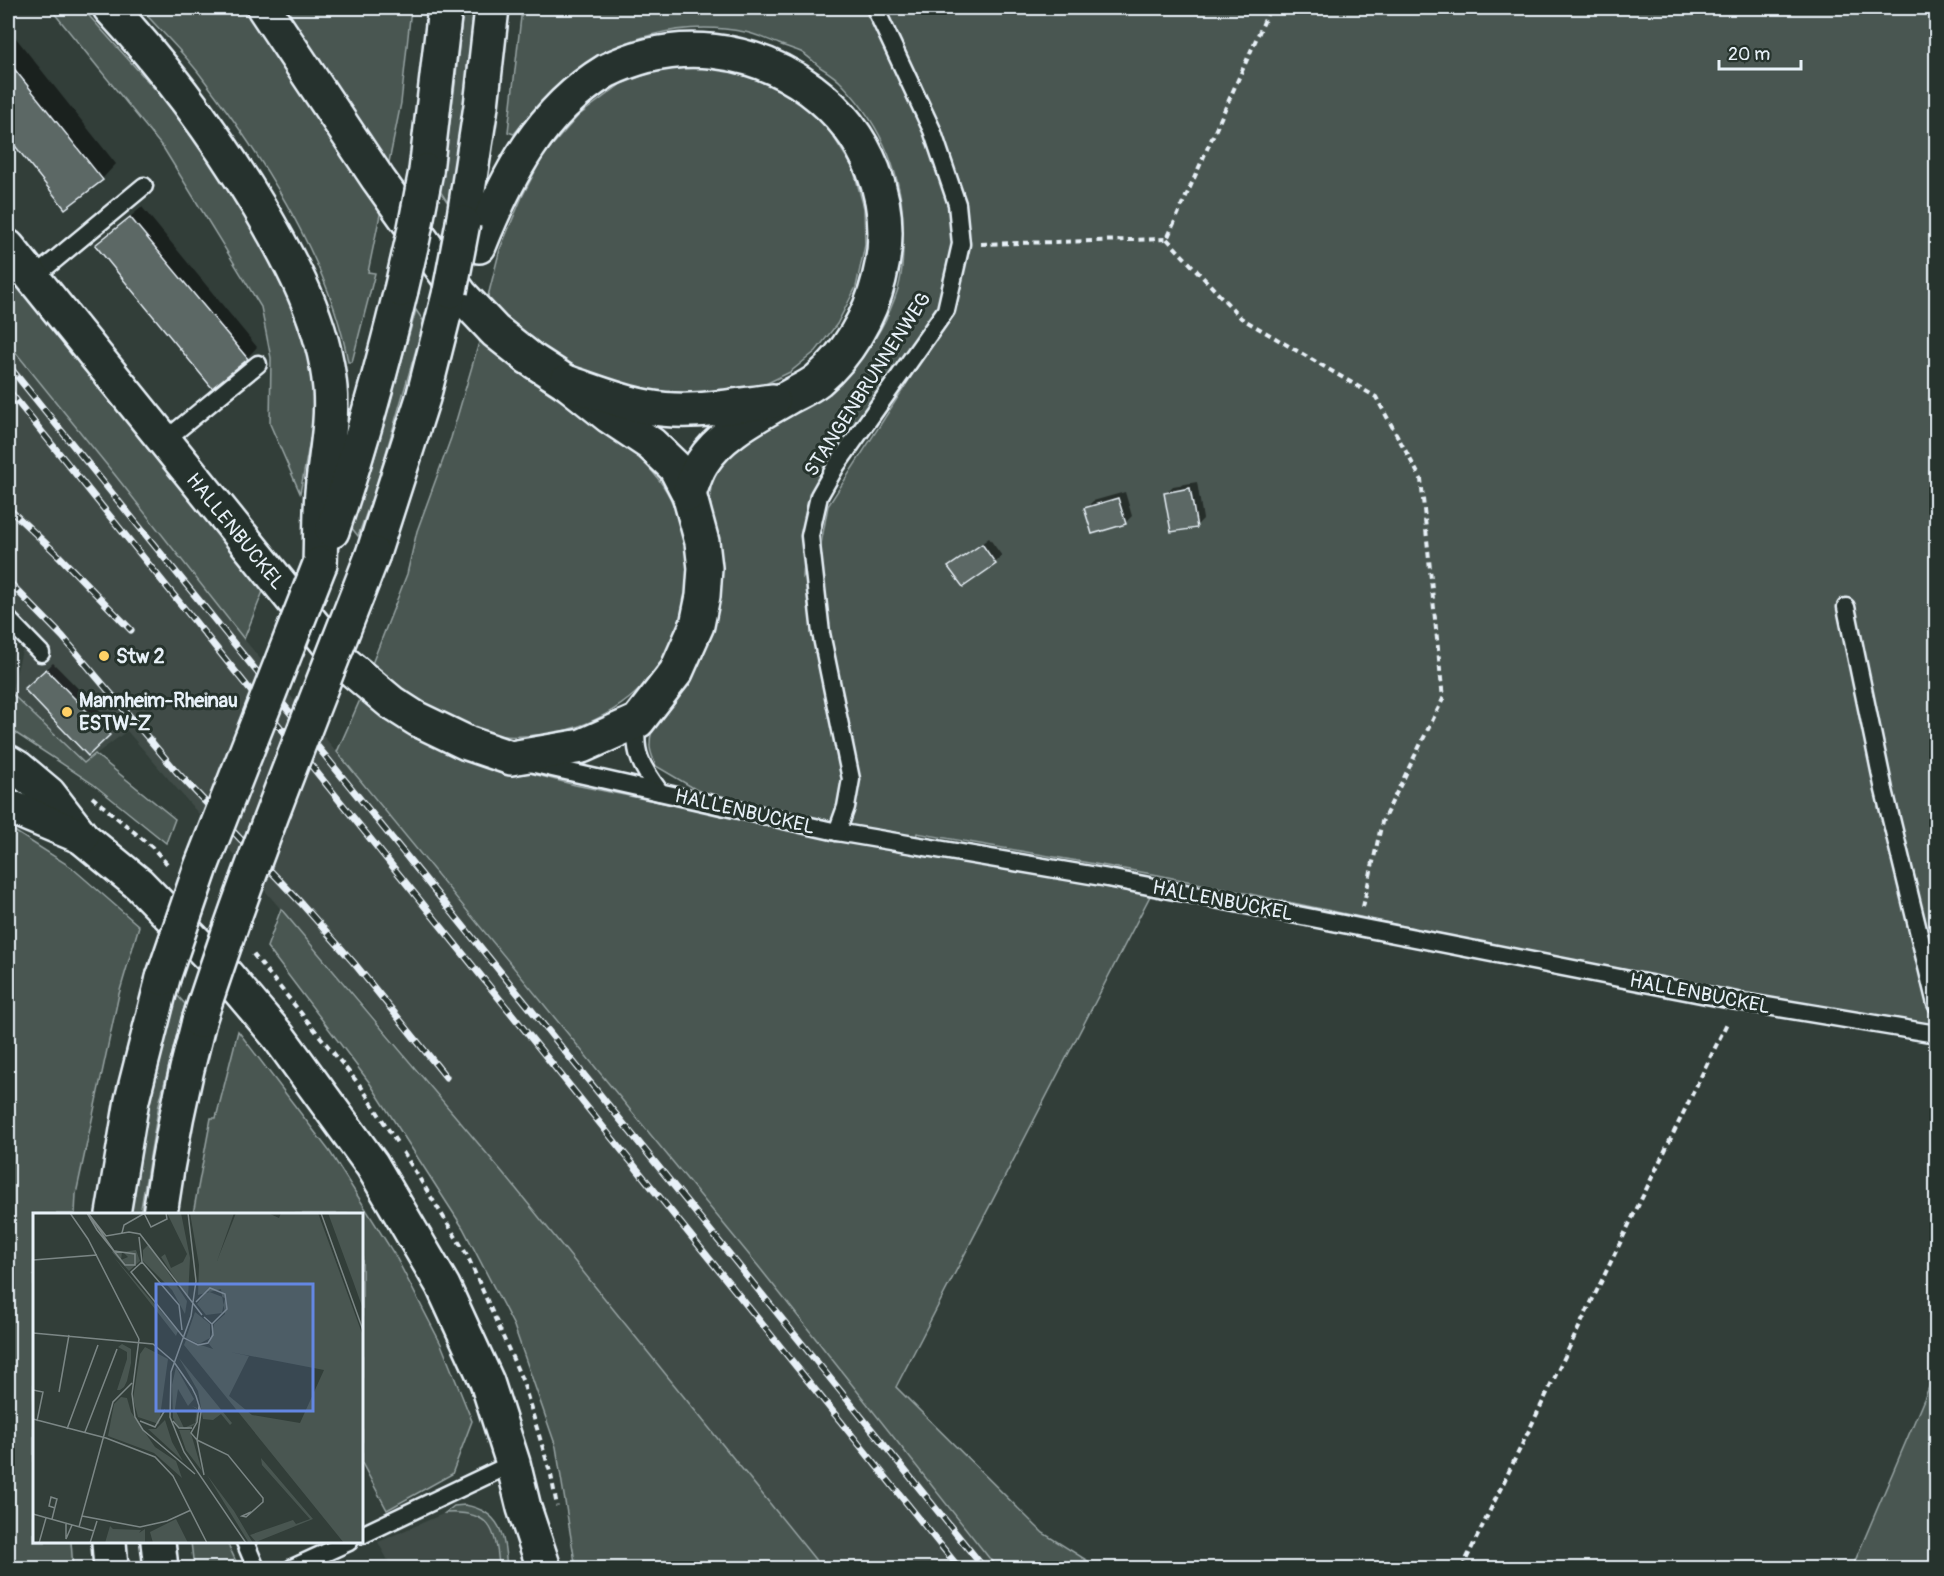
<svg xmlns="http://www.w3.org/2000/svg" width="1944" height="1576" viewBox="0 0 1944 1576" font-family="Pangolin,sans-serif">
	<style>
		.built { fill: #3f4b46 }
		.green { fill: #495651; stroke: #98a4a4; stroke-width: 1.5 }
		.shadow { fill: #0007 }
		.building { fill: #5c6865; stroke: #e8f1f8; stroke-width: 1.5 }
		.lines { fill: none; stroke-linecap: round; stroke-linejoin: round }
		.service-casing { stroke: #e8f1f8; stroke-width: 21 }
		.minor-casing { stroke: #e8f1f8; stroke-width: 38 }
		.secondary-casing { stroke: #e8f1f8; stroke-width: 38 }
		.trunk-casing { stroke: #e8f1f8; stroke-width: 38 }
		.path { stroke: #e8f1f8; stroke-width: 4; stroke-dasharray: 6 4.5; stroke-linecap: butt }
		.service { stroke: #26332d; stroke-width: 16 }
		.minor { stroke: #26332d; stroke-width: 33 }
		.secondary { stroke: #26332d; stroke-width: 33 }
		.trunk { stroke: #26332d; stroke-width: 33 }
		.rail-casing { stroke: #e8f1f8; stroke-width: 7 }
		.rail { stroke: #26332d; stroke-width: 4.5; stroke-dasharray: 14; stroke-linecap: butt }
		.trunk-bridge-casing { stroke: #e8f1f8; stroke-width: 38; stroke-linecap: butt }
		.trunk-bridge { stroke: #26332d; stroke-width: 33 }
		.poi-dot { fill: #ffd166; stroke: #26332d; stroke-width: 2 }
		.labels { text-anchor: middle; stroke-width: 6; stroke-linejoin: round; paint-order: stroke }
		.street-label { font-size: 20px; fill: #e8f1f8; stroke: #26332d }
		.poi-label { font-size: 20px; font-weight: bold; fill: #e8f1f8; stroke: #26332d; text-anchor: start }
		.inset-road { fill: none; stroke: #7b8685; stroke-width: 1.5 }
		.view { fill: #6487e3; fill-opacity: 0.15; stroke: #6487e3; stroke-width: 3 }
		.inset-edge { fill: none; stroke: #e8f1f8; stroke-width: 3 }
	</style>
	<rect width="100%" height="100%" fill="#323e39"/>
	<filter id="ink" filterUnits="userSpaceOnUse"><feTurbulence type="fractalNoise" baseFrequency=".0167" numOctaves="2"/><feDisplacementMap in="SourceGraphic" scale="12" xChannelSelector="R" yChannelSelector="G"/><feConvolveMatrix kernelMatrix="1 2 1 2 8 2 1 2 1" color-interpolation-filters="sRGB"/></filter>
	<g filter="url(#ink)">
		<!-- built -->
		<g class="built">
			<polygon points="8,343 115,475 244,639 759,1267 997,1568 822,1568 509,1180 368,1010 127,731 84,763 11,693 27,632 8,612"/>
			<polygon points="463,1512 477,1514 494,1533 498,1547 499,1568 392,1568 378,1542 445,1513"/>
		</g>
		<!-- green -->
		<g class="green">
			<polygon points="50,8 82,8 207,147 274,257 303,330 318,399 300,493 270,424 271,358 261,307 164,149"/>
			<path d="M 140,8 L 244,8 L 312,111 L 381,210 L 368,272 L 375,273 L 352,362 L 348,362 C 330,260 260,153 198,72 C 180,49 159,29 140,8 Z"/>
			<polygon points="283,8 411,8 401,103 388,167"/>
			<polygon points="463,8 474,8 468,73 450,203 448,203 440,191 455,85"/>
			<path d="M 522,8 L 866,8 L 937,157 L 954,221 L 954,248 L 947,285 L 931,324 L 902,368 L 826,471 L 808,512 L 803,577 L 819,555 L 828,506 L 947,321 C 956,299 965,275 967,252 C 971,214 955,180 943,146 C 925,99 905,53 884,8 L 1936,8 L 1936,1032 L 1741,996 L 1158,875 L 917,833 L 913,854 L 1151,894 L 896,1387 L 1043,1533 L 1099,1568 L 997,1568 L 759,1267 L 337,752 L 363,693 L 417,734 L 469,757 L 575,785 L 699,810 L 702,793 L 656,766 C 654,760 649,751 650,744 C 650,716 676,700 689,679 C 701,660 712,635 717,613 C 719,599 721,580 720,566 C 717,537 702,492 717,466 C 733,436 757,434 784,420 C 838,391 879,348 898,289 C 903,272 903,253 903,236 C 905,179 882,126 843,85 C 837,78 828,72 820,67 C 814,62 808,56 801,52 C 794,49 786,47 779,44 C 768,40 756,34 745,32 C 714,26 682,27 651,35 C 592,50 550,87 514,134 L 508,132 Z"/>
			<polygon points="701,65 747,72 789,91 828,128 853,168 864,208 865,245 856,287 837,324 816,351 790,372 751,391 651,396 576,370 538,345 487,300 500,249 522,197 543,156 578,116 621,84 658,70"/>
			<polygon points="8,270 266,584 244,639 115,475 8,343"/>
			<polygon points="416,310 424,322 376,487 358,536 351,527 375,456"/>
			<path d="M 480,339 C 500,355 520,372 540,387 C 582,417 647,450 670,498 C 719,601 661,717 547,734 C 530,736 510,738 493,735 C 478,732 459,727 445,721 C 437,717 430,710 422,706 C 405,694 388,681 370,669 L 407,574 L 417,531 L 451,438 Z"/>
			<polygon points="11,693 84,763 95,754 175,819 166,843 93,784 8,728 8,695"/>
			<polygon points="8,827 71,867 139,926 119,994 76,1194 75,1214 34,1214 34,1542 71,1542 73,1568 8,1568"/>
			<polygon points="281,909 509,1180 822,1568 576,1568 556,1447 514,1326 463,1228 369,1082 267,947"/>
			<path d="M 177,995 L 185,1004 L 159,1104 L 140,1214 L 130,1214 C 141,1139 155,1069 177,995 Z"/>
			<polygon points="238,1031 330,1152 396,1257 441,1344 472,1421 452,1474 387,1510 362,1463 362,1214 193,1214 211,1118 216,1118"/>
			<polygon points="1936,1371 1936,1568 1852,1568"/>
			<path d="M 465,1505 C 502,1512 504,1535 507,1568 L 499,1568 C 497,1528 489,1510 445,1513 L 454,1506 Z"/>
			<polygon points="191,1542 227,1542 239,1568 194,1568"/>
		</g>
		<!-- shadow -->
		<g class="shadow">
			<polygon points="8,28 116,164 102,179 66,207 8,135"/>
			<polygon points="142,207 257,347 247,358 108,235"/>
			<polygon points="1197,482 1203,519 1196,526 1166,493 1173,486"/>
			<polygon points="1125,492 1132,516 1125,523 1086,508 1093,501"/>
			<polygon points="989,538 1002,556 995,563 950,567"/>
			<polygon points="53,663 116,727 88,753 26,689"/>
		</g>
		<!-- building -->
		<g class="building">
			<polygon points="8,61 103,180 65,209 8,137"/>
			<polygon points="130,217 248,359 212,388 95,245"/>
			<polygon points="1190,488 1197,528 1171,532 1164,493"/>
			<polygon points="1118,498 1126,524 1092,534 1084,508"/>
			<polygon points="982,544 996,564 963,587 948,567"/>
			<polygon points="46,669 110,735 88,756 24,689"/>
		</g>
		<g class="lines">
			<defs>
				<g id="service">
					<polyline points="33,278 144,186"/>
					<polyline points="164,441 258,364"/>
					<polyline points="1846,607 1884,790 1936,1004"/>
					<polyline points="8,619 41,653"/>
					<path d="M 638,721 C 632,752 642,768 660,792"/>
					<polyline points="530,763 837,832 1108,878 1737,1001 1936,1034"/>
					<polyline points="837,832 846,807 851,779 821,633 810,536 819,496 836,466 946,310 961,244 957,204 932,130 875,8"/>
					<polyline points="362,1535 513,1463"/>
					<polyline points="245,1542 256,1568"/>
					<polyline points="292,1568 349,1542"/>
				</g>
				<polyline id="minor" points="8,247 343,662 392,703 417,719 467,743 511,758 582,746 638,721 676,672 697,625 703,596 705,568 702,542 689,494 675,467 651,444 609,416 570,385"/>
				<g id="secondary">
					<polyline points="264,8 378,179 461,295 495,331 529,358 566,382"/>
					<polyline points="8,762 18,768 49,794 83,838 139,884 218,965 278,1036 372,1165 443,1286 487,1382 513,1463 524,1508 544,1568"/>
					<polyline points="8,806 82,837"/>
				</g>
				<g id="trunk">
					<path d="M 110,8 C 167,69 216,136 259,207 C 292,263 324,322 330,388 C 333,423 325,457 322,492 C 320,516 321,540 320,564"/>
					<polyline points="426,171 445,8"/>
					<polyline points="463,223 481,106 492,8"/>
					<path d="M 479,246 C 507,176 540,111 606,71 C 748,0 919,122 879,279 C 870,317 847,355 818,380 C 808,388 795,393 785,399 C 756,416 720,434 702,463 C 696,472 693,483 689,494"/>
					<path d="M 566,382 C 593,391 620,402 647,407 C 690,415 731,406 773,401"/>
					<path d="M 332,531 C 359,452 381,372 401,290"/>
					<polyline points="373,554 423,398 450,291"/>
					<polyline points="113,1214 132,1100 163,978"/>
					<path d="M 160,1214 C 169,1149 182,1085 199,1021"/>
					<polyline points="109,1542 111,1568"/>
					<polyline points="158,1542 161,1568"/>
				</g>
			</defs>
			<!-- service casing -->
			<use href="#service" class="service-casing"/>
			<!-- minor casing -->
			<use href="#minor" class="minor-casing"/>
			<!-- secondary casing -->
			<use href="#secondary" class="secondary-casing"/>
			<!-- trunk casing -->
			<use href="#trunk" class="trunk-casing"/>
			<!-- path -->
			<g class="path">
				<polyline points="1167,239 1241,318 1376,397 1421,479 1443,699 1382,822 1363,907"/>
				<polyline points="981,244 1167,239 1270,8"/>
				<polyline points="92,797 152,847 169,866"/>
				<polyline points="253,954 362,1088 399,1146"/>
				<polyline points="403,1152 467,1255 523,1382 551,1475 557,1506"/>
				<polyline points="1462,1568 1728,1021"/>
			</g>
			<!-- service -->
			<use href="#service" class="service"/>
			<!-- minor -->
			<use href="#minor" class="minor"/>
			<!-- secondary -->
			<use href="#secondary" class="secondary"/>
			<!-- trunk -->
			<use href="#trunk" class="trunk"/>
			<defs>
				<g id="rail">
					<polyline points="8,365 984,1568"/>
					<polyline points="8,390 959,1568"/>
					<polyline points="8,508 57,554 131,630"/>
					<polyline points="8,581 63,637 176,771 301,903 354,963 446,1077"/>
				</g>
			</defs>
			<!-- rail casing -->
			<use href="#rail" class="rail-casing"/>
			<!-- rail -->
			<use href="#rail" class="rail"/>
			<defs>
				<g id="trunk-bridge">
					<polyline points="401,290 413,238 426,171"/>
					<polyline points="450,291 463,223"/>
					<polyline points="163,978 201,867 320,564"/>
					<path d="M 199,1021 C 250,863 313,709 373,554"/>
				</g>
			</defs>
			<!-- trunk-bridge casing -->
			<use href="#trunk-bridge" class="trunk-bridge-casing"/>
			<!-- trunk-bridge -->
			<use href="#trunk-bridge" class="trunk-bridge"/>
		</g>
	</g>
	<!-- markers -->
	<g class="poi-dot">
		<circle cx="104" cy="656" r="6"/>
		<circle cx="67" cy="712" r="6"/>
	</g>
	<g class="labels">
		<!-- street labels -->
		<g class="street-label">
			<text transform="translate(867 384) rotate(-57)" y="7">STANGENBRUNNENWEG</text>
			<text transform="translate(236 531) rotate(51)" y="7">HALLENBUCKEL</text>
			<text transform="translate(745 811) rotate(13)" y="7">HALLENBUCKEL</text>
			<text transform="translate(1223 900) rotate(11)" y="7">HALLENBUCKEL</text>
			<text transform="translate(1700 993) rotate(11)" y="7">HALLENBUCKEL</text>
		</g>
		<!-- poi labels -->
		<g class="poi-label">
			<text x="116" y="663">Stw 2</text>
			<text x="79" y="707">Mannheim-Rheinau<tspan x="79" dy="23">ESTW-Z</tspan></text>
		</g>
	</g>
	<!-- overview -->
	<g transform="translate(33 1213)">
		<rect width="330" height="330" fill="#323e39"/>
		<path d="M 134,0 L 148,0 L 157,45 L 155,85 L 128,44 L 132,41 L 138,55 L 150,49 L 154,41 ZM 157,0 L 201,0 L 184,48 L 203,0 L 235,0 L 246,5 L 248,0 L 285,0 L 330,123 L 330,330 L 311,330 L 151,132 L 153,127 L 180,136 L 176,131 L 181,111 L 192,101 L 188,76 L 165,82 L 166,52 ZM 197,139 L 291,157 L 267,210 L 219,202 L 196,183 L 216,143 ZM 295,0 L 330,0 L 330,96 L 320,68 ZM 116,31 L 154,88 L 152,101 L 139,77 L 110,48 L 110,37 ZM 81,37 L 89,39 L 88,47 L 95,44 L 90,39 L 103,37 L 107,48 L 96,58 L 79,39 ZM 80,43 L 145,118 L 143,123 L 111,82 ZM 174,78 L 192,85 L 189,100 L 173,102 L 164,91 ZM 162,99 L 177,111 L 177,125 L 166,131 L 153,125 ZM 89,131 L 98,136 L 98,150 L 94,168 L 91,174 L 87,177 L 84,177 L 94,146 L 94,139 L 85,134 ZM 112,134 L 135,146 L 126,211 L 105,204 L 100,186 L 107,141 ZM 146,145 L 199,210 L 197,212 L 188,201 L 180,207 L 170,206 L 165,178 ZM 143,154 L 161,186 L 155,193 L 145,176 L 142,196 L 151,215 L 162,210 L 164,196 L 159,193 L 164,195 L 164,207 L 161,212 L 155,216 L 150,216 L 145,214 L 140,205 L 139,172 ZM 88,184 L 94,185 L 98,199 L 122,234 L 143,248 L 149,265 L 121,240 L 75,223 L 81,191 ZM 132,207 L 139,229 L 150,248 L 115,216 L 123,216 ZM 146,217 L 157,217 L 169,258 L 153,237 ZM 228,245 L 280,306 L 223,329 L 217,322 L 260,307 L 263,311 L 277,306 L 229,252 ZM 174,262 L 201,298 L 220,330 L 216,330 ZM 143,306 L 155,330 L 120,330 L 117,319 ZM 77,313 L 80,316 L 108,317 L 106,320 L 112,316 L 112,330 L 72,330 Z" fill="#495651" fill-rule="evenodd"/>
		<path class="inset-road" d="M 37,0 L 55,26 L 106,126M 54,0 L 64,17 L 92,52 L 102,52 L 102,41 L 81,38 L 55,0M 55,0 L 73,23 L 96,19 L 107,21 L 169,102M 111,0 L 118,14 L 134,6 L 133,0M 155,0 L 163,68 L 158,103 L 138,159 L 137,204 L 151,239 L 213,330M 288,0 L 330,117M 89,20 L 91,12 L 112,0M 106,24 L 109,49M 0,47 L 64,42M 109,49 L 98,59 L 151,125 L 165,132 L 175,130 L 180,122 L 179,111 L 171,104M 109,49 L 146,92 L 149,117M 163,89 L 177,75 L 192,81 L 194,96 L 179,111M 0,120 L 120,131 L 141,149 L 159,175 L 163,183 L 168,199 L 164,227 L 158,220 L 164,209 L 166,193M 0,177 L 10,179 L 4,208M 26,179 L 36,122M 99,181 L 106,126M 99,181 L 102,204 L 110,217 L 162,261M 0,206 L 73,225 L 122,244 L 140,263 L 174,330M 107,208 L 122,214 L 132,197M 140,208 L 146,215 L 159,215M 34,216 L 65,132M 52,219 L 84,136M 164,227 L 195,242 L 230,285 L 230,289 L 213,304 L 209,303 L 218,299M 164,227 L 171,262M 0,301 L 61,318M 49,303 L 107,314 L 134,308 L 158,297M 19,306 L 24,286 L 18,284 L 16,293 L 22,295M 33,310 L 33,326 L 39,312M 46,314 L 80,189 L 99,170M 6,330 L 13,305M 57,330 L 64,308"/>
		<path class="view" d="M 123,71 L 280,71 L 280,198 L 123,198 Z"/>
		<rect width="330" height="330" class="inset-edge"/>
	</g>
	<!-- margin -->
	<rect width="1944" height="1576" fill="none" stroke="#26332d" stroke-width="30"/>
	<rect x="15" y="15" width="1914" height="1546" fill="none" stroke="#e8f1f8" stroke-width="2" filter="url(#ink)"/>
	<!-- scale -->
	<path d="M1719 60v9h82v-9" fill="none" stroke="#e8f1f8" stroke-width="3"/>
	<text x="1728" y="60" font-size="18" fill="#e8f1f8" stroke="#26332d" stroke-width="4.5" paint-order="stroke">20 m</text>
</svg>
